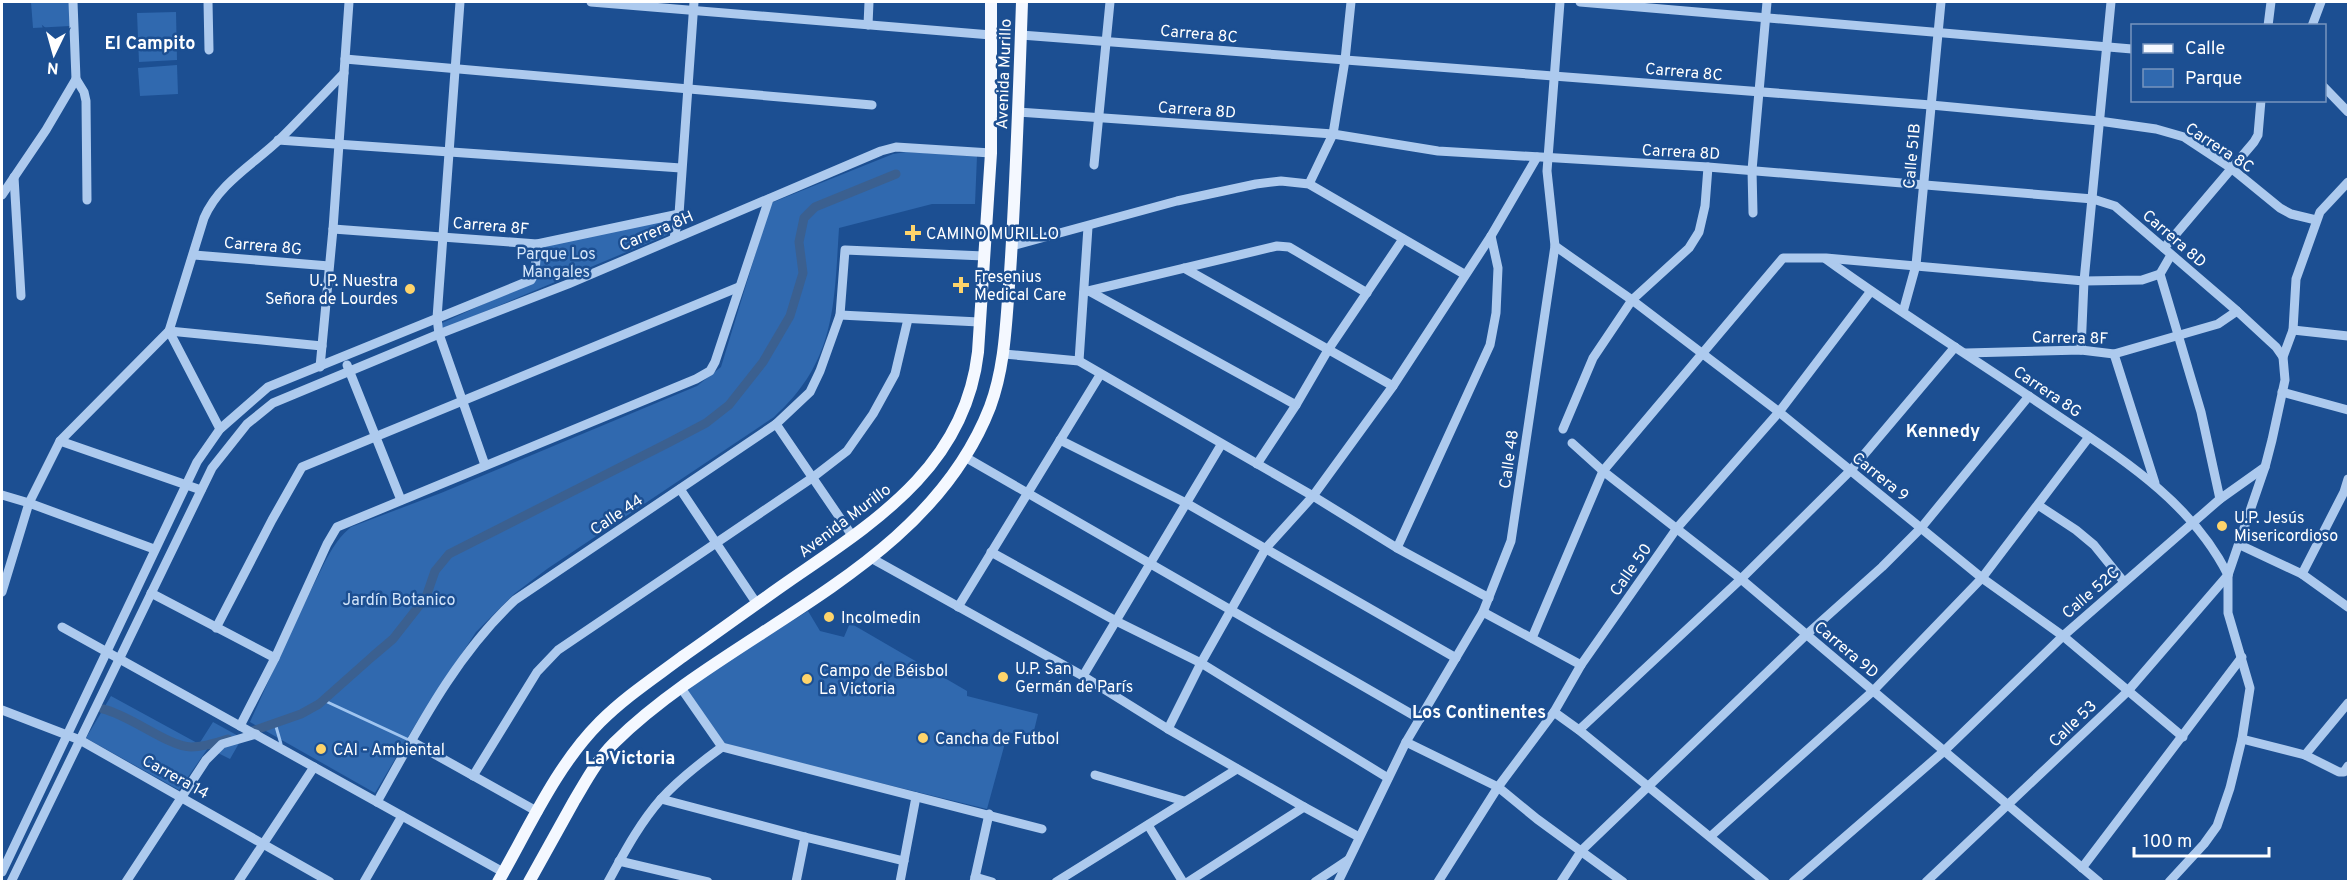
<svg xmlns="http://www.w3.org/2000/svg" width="2350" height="883" viewBox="0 0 2350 883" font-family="Overpass,sans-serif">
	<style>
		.green { fill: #3069af }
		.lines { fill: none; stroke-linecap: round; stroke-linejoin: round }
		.stream { stroke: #a0c5f0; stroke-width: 3 }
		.canal { stroke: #3b6090; stroke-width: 9 }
		.minor { stroke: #adcaee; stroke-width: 9 }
		.major { stroke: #f4f8ff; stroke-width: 12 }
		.poi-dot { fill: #fed46b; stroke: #1c4f92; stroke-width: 2 }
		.labels { text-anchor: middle; stroke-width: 5; stroke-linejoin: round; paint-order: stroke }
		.street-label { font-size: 16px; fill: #fff; stroke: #1c4f92 }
		.poi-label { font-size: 16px; fill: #fff; stroke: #1c4f92; text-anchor: start }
		.park-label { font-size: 16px; fill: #d3e5fa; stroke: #1c4f92 }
		.neighbourhood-label { font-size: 18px; font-weight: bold; fill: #fff; stroke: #1c4f92 }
	</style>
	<rect width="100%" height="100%" fill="#1c4f92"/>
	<!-- green -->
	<g class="green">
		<polygon points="31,2 69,2 70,26 33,28"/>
		<polygon points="176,12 177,60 139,62 137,13"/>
		<polygon points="177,65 178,94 140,96 138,68"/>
		<path d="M 906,152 L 977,156 L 975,204 L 932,204 L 839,228 C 834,305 836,361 774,417 L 547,569 L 514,594 L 476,632 L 417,722 L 375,793 L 250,722 C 270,678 289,635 310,592 C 322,570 331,543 351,527 L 441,493 L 697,386 L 721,367 L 771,203 L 893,154 Z"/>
		<polygon points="669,220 667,235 443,329 440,324 532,282 540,247"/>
		<polygon points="808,611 820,631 844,637 850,623 967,691 967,696 1038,714 1032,739 1008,732 987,809 725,745 685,687"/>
		<polygon points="111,696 199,744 213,722 242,738 230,759 208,748 179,790 86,738"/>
	</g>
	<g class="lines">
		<!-- stream -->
		<g class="stream">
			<polyline points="323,700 409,740"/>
			<polyline points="275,723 281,744"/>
		</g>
		<!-- canal -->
		<g class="canal">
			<path d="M 103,709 C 130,715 169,747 191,747 C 203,747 216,743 228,739"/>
			<polyline points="247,733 301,714 319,704 373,656 393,639 426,597 435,571 449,554 670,442 706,423 729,405 763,362 790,316 803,273 799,242 804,218 815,207 896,174"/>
		</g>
		<!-- minor -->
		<g class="minor">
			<polyline points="73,2 76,79 84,92 86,101 87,200"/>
			<polyline points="208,2 209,50"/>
			<polyline points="460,2 437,318 439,334 485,465"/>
			<polyline points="591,2 991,35"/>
			<polyline points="1580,2 2132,49"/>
			<polyline points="868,25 869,2"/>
			<polyline points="2268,26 2271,2"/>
			<polyline points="2312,26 2321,2"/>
			<polyline points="1021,35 1931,105 2099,121 2156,129 2184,137 2231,168 2280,208 2291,214 2316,220"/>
			<polyline points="345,59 872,105"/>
			<polyline points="2324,87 2348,112"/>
			<polyline points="1018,112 1333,134 1438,151 1708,167 2093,199 2115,206 2237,311 2276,347 2283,357"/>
			<polyline points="278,140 681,168"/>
			<polyline points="1094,165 1110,2"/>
			<polyline points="14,177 21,296"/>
			<polyline points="1309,184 1333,134 1345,60 1351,2"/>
			<polyline points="2,195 46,130 76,79"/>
			<polyline points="1753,213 1752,170 1767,2"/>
			<polyline points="333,229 537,244 679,214"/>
			<polyline points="674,238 679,214 694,2"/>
			<polyline points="1012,246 1177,201 1256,184 1281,181 1309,184 1464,274"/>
			<polyline points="1555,246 1632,300 1779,412 1982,578 2063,636 2183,737"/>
			<polyline points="2164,248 2254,142 2258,135 2261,100"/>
			<polyline points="194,255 329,266"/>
			<polyline points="2171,255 2160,274 2201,412 2220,499"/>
			<path d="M 1826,259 C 1896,310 1970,356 2042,405 C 2112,453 2189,497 2228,575"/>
			<polyline points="1184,268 1393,386"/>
			<polyline points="1089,291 1296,405"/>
			<polyline points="1084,292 1277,246 1289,247 1367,293"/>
			<polyline points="1903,312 1916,265 1941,2"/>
			<polyline points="840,315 979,322"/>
			<polyline points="2293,330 2348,336"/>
			<polyline points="169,331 322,346"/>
			<polyline points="169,331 220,429"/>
			<polyline points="2081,350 2084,281 2111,2"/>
			<polyline points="1966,353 2081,350 2114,354 2218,324 2237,311"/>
			<polyline points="1004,354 1079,361 1313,496 1397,548 1489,598"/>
			<polyline points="2114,354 2155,483"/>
			<polyline points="1079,361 1088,227"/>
			<polyline points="347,365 401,500"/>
			<polyline points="320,367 333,229 349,2"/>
			<polyline points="2282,392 2348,410"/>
			<polyline points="776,424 853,537"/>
			<polyline points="1563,429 1593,358 1632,300 1689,248 1699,232 1705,206 1708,167"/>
			<polyline points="1060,440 1186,503 1456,658"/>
			<polyline points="60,441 201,490"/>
			<polyline points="1572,443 1603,471 1741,579 2099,882"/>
			<polyline points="965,457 1420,719"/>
			<polyline points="1257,464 1296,405 1328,350 1403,239"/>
			<polyline points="680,489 757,604"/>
			<polyline points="2,495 29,503 154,549"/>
			<polyline points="2038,505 2076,530 2094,545 2124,582"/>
			<polyline points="2240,545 2302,574 2348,607"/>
			<polyline points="1397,548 1490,345 1496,313 1498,268 1491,236"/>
			<polyline points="991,552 1116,621 1201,663 1388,778"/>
			<polyline points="871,558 1083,676 1168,729 1304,807 1359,837"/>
			<polyline points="2302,574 2344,492 2348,479"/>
			<path d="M 2,592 L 29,503 L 60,441 L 169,331 L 204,218 C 219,183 254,164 280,139 C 302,117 323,95 344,73"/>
			<polyline points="151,593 275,658"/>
			<polyline points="958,607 1100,375"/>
			<polyline points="1483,612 1581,665"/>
			<polyline points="62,627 503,872"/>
			<polyline points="216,628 272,520 302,467 739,287"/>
			<polyline points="1532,638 1603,471 1783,258 1826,258 2084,281 2142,280 2160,274"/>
			<polyline points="1083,676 1221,445"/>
			<polyline points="681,688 722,747 1042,829"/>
			<polyline points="2,710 80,740 330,882"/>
			<polyline points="1554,712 1579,730 1765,882"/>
			<polyline points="240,726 275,658 327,544 337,527 696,379 710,371 715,362 769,199"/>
			<polyline points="1168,729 1201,663 1266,548 1313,496 1393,386 1491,236 1537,157"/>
			<polyline points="1579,730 1741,579 1851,470 1955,347"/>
			<polyline points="2242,739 2305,755 2339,772 2344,772 2348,766"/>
			<polyline points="411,741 538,812"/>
			<polyline points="1406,742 1498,787 1537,819 1623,882"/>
			<polyline points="2305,755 2348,703"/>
			<polyline points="1095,775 1184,801"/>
			<polyline points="473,776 537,672 558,650 812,478 847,451 873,414 895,374 908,319"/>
			<polyline points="661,799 805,837 904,861"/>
			<path d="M 377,802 C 417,731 455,656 515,600 L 776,424 L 810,392 L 820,371 L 840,315 L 845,250 L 984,256"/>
			<polyline points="1148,825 1183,882"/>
			<polyline points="1711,836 1873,691 1982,578 2089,437"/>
			<polyline points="619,861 708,882"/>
			<polyline points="2082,868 2242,657"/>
			<polyline points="2,872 197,462 220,429 268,387 531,280 535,273 537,244"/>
			<polyline points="975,877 992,882"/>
			<polyline points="11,882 212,468 247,424 273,403 439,334 568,284 881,151 896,147 991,153"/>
			<polyline points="126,882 206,760 222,744 256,734"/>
			<polyline points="238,882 314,767"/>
			<polyline points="364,882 402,816"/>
			<path d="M 608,882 C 624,853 639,824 661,799 C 679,779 700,763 722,747"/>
			<polyline points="796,882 805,837"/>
			<polyline points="900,882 916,797"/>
			<polyline points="974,882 989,814"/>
			<polyline points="1056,882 1237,769"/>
			<polyline points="1188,882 1304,807"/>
			<polyline points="1315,882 1348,860"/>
			<polyline points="1338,882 1406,742 1483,612 1511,541 1555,246 1547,171 1560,2"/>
			<polyline points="1438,882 1498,787 1554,712 1581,665 1677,528 1779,412 1871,291"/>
			<polyline points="1561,882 1582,850 1806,635 1882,567 1921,528 2029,396"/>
			<polyline points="1793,882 1943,752 2063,636 2220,499 2265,467"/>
			<polyline points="1926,882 2127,692 2228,575"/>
			<polyline points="2169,882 2204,844 2217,826 2230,788 2242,739 2250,688 2228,613 2228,575 2265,467 2272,440 2285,380 2283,357 2293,330 2296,279 2320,212 2348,182"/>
		</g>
		<!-- major -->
		<g class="major">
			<path d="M 498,882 C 529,828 556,766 600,722 C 625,697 654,678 682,657 C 718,632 753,606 789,581 C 876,521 965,466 978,352 L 991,153 L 991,2"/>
			<path d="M 529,882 C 544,855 559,828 574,801 C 586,781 597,760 614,743 C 732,627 926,572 990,407 C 1006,364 1006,318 1010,273 C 1016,183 1019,92 1022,2"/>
		</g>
	</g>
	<!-- markers -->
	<g class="poi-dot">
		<path d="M910 224h6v6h6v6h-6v6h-6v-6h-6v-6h6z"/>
		<path d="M958 276h6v6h6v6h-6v6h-6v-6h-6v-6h6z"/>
		<circle cx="410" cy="289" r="6"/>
		<circle cx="2222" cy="526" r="6"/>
		<circle cx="829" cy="617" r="6"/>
		<circle cx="1003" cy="677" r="6"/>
		<circle cx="807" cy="679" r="6"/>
		<circle cx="923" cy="738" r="6"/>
		<circle cx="321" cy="749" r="6"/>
	</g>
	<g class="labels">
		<!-- street labels -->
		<g class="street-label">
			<text transform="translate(1199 33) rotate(5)" y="6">Carrera 8C</text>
			<text transform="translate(1684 71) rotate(5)" y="6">Carrera 8C</text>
			<text transform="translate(1003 74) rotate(-88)" y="6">Avenida Murillo</text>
			<text transform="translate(1197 109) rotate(4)" y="6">Carrera 8D</text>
			<text transform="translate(2220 147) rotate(33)" y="6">Carrera 8C</text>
			<text transform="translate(1681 151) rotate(3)" y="6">Carrera 8D</text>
			<text transform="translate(1911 156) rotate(-85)" y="6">Calle 51B</text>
			<text transform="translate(491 225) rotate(5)" y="6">Carrera 8F</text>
			<text transform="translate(656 230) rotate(-23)" y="6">Carrera 8H</text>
			<text transform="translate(2175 238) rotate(41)" y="6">Carrera 8D</text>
			<text transform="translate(263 245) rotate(5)" y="6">Carrera 8G</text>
			<text transform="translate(2070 337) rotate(1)" y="6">Carrera 8F</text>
			<text transform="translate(2048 391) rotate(34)" y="6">Carrera 8G</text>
			<text transform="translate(1508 459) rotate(-82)" y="6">Calle 48</text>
			<text transform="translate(1881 476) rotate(39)" y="6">Carrera 9</text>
			<text transform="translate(616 514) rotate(-34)" y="6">Calle 44</text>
			<text transform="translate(844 520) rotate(-37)" y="6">Avenida Murillo</text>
			<text transform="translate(1630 569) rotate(-55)" y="6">Calle 50</text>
			<text transform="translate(2090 592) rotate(-41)" y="6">Calle 52C</text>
			<text transform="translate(1847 649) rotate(40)" y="6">Carrera 9D</text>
			<text transform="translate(2072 723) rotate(-44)" y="6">Calle 53</text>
			<text transform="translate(176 776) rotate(29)" y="6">Carrera 14</text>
		</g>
		<!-- poi labels -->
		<g class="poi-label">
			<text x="926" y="239">CAMINO MURILLO</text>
			<text x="974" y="282">Fresenius<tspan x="974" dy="18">Medical Care</tspan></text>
			<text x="398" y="286" text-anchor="end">U. P. Nuestra<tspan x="398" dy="18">Señora de Lourdes</tspan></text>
			<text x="2234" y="523">U.P. Jesús<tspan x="2234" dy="18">Misericordioso</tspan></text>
			<text x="841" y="623">Incolmedin</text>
			<text x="1015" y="674">U.P. San<tspan x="1015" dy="18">Germán de París</tspan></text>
			<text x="819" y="676">Campo de Béisbol<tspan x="819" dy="18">La Victoria</tspan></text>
			<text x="935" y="744">Cancha de Futbol</text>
			<text x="333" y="755">CAI - Ambiental</text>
		</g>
		<!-- park labels -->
		<g class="park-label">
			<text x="556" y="259">Parque Los<tspan x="556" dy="18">Mangales</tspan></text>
			<text x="399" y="605">Jardín Botanico</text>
		</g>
		<!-- neighbourhood labels -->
		<g class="neighbourhood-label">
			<text x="150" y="49">El Campito</text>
			<text x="1943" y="437">Kennedy</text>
			<text x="1479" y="718">Los Continentes</text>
			<text x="630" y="764">La Victoria</text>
		</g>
	</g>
	<!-- border -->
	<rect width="2350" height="883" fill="none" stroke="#ffffff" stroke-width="6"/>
	<!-- legend -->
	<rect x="2131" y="24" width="195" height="78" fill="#1c4f92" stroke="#7795be" stroke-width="1.5"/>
	<rect x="2143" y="44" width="30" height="9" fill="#f4f8ff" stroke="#7795be" stroke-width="1.5"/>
	<text x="2185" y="54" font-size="18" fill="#ffffff">Calle</text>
	<rect x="2143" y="69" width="30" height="18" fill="#3069af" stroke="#7795be" stroke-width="1.5"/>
	<text x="2185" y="84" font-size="18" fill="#ffffff">Parque</text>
	<!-- north arrow -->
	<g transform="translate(54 54) rotate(185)" stroke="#1c4f92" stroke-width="4.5" paint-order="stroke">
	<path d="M0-4.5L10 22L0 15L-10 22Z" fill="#ffffff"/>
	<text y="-9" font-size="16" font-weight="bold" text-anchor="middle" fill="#ffffff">N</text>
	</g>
	<!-- scale -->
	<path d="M2134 847v9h135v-9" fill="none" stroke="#ffffff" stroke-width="3"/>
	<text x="2143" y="847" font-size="18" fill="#ffffff" stroke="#1c4f92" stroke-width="4.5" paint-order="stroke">100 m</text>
</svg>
